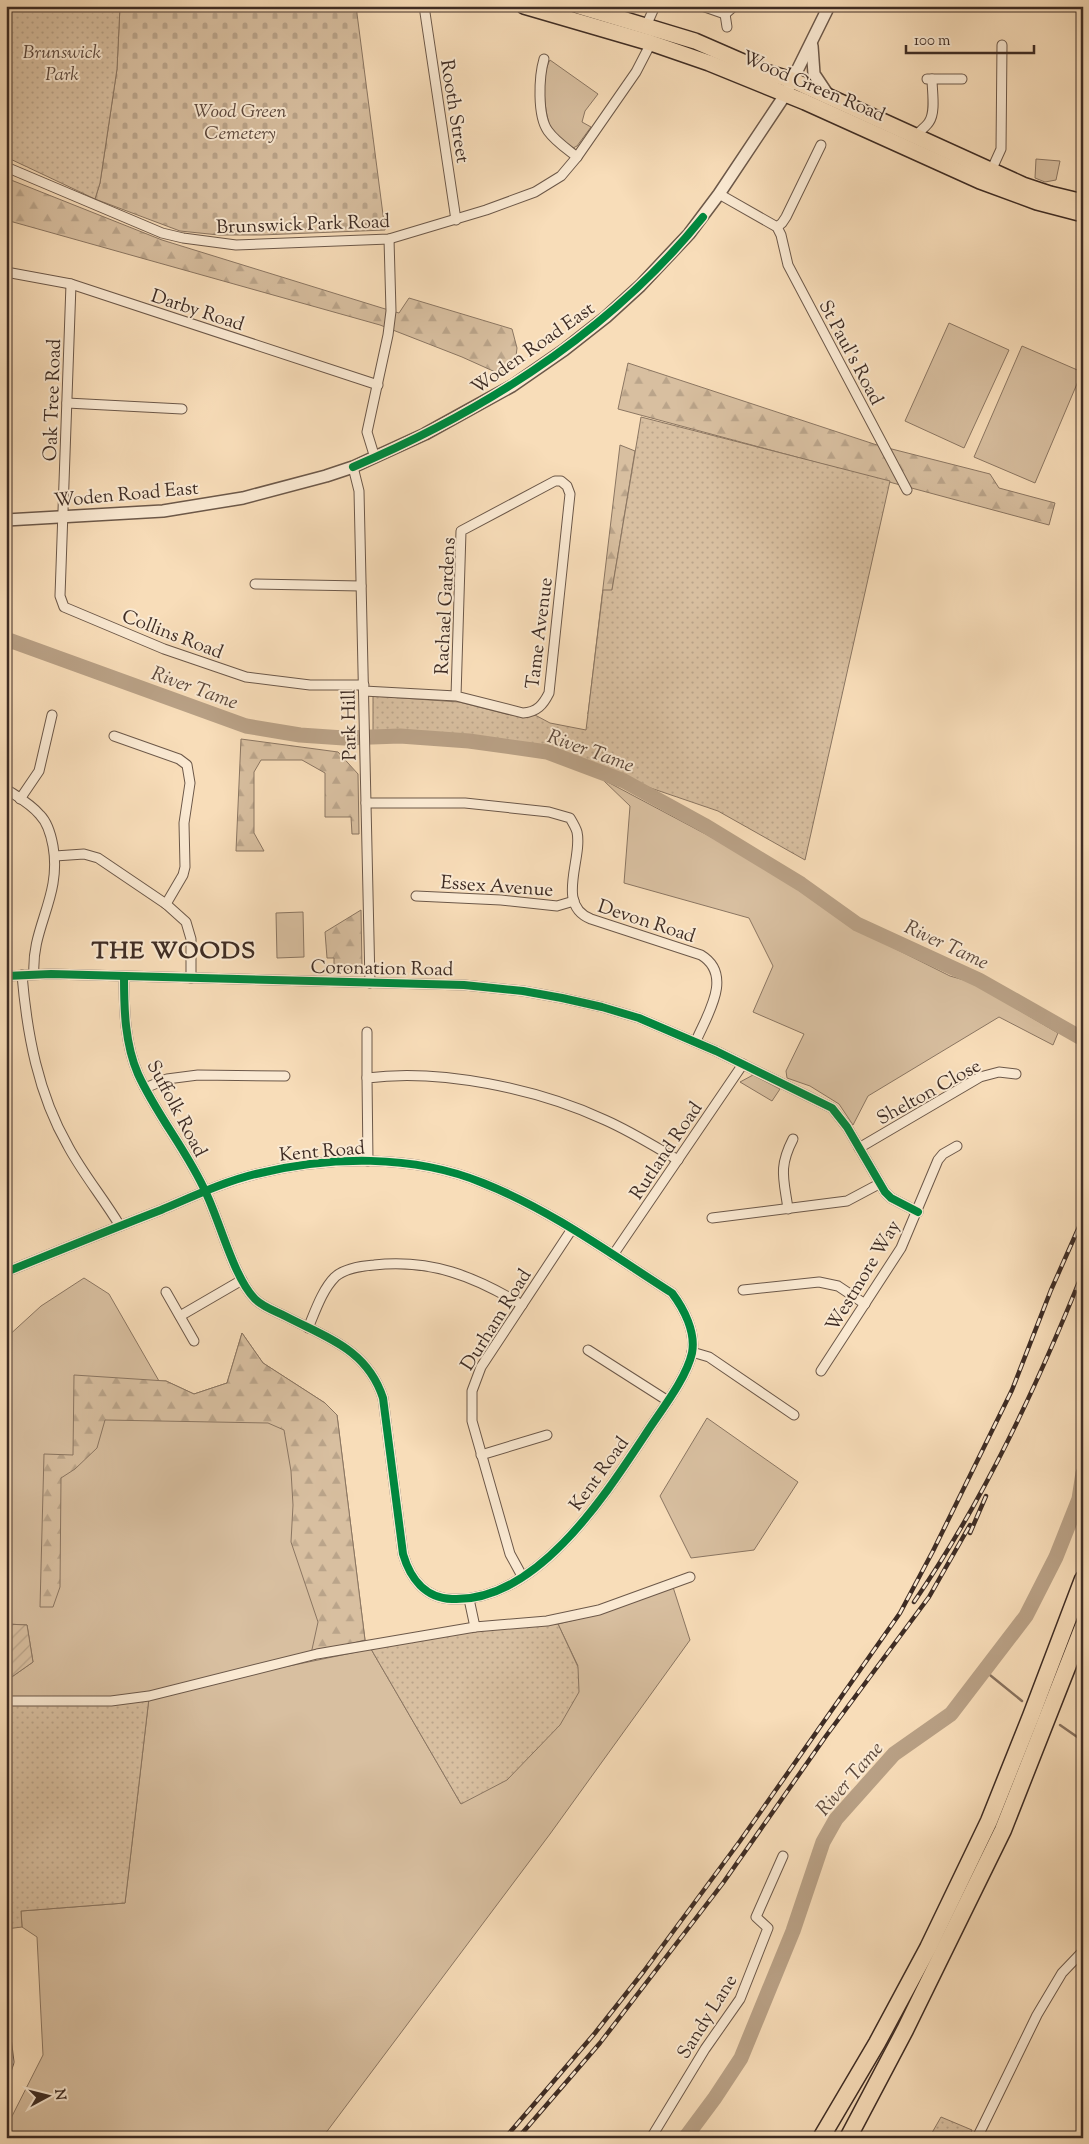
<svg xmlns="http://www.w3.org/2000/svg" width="1089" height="2144" viewBox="0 0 1089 2144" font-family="'Sorts Mill Goudy',serif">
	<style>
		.grass { fill: #d8bfa0; stroke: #8b7662 }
		.forest { fill: url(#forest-firs); stroke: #8b7662 }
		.cemetery { fill: url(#cemetery-stones); stroke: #8b7662 }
		.park { fill: url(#park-dots); stroke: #8b7662 }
		.garden { fill: url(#garden-furrows); stroke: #8b7662 }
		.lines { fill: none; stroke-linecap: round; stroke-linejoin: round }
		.stream { stroke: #88725f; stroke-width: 2.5 }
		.river { stroke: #b9a186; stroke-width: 15 }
		.minor-casing { stroke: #6c5849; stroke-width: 11 }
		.tertiary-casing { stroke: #6c5849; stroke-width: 14 }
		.trunk-casing { stroke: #3e2c24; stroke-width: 18 }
		.motorway-casing { stroke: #3e2c24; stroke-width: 19 }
		.minor { stroke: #fae9d2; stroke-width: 9 }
		.tertiary { stroke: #fae9d2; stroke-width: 11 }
		.trunk { stroke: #f8ddb9; stroke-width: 15 }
		.motorway { stroke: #f8ddb9; stroke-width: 16 }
		.rail-casing { stroke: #3e2c24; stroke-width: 4.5 }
		.rail { stroke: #fae9d2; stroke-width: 2.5; stroke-dasharray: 8; stroke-linecap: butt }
		.cycleway-casing { stroke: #fae9d2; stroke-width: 11 }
		.cycleway { stroke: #00873e; stroke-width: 8 }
		.labels { text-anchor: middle; stroke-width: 4; stroke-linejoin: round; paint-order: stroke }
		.park-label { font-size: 19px; font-style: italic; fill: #5d493d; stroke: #fae9d2 }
		.street-label { font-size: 19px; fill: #3e2c24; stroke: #fae9d2 }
		.water-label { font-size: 20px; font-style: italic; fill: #5d493c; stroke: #fae9d2 }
		.district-label { font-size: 24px; font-weight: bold; letter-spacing: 1px; fill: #3e2c24; stroke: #fae9d2 }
	</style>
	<defs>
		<pattern id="forest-firs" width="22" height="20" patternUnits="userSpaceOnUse" patternTransform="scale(1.25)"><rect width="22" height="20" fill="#d8bfa0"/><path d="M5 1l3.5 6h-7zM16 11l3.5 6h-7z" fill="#baa48a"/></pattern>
		<pattern id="cemetery-stones" width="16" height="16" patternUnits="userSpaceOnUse" patternTransform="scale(1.25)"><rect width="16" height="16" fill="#d8bfa0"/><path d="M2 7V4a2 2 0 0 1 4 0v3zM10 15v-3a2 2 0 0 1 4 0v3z" fill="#baa48a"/></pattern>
		<pattern id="park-dots" width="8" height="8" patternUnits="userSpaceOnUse" patternTransform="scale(1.25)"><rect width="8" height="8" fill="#d8bfa0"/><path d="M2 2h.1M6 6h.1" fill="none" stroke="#baa48a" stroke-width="1.8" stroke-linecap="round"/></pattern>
		<pattern id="garden-furrows" width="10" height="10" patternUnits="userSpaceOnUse" patternTransform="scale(1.25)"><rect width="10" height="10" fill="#d8bfa0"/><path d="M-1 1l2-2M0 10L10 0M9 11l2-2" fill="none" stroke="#baa48a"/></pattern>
	</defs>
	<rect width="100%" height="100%" fill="#f8ddb9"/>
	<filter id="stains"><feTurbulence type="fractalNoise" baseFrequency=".004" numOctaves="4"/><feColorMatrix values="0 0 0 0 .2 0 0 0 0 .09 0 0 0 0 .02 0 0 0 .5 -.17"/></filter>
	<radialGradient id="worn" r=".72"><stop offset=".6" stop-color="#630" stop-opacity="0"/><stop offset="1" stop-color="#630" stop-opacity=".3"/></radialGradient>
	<!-- grass -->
	<g class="grass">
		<path d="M 550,60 L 598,94 L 585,111 L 582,122 L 591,127 L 577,146 L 573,148 C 565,143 554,136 550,126 C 544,110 541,75 550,60 Z"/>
		<polygon points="1036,159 1060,161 1056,180 1045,182 1035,178"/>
		<polygon points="949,323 1009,350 964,448 905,421"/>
		<polygon points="1022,346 1082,372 1035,483 974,457"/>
		<polygon points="602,779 745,855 864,933 950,976 971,982 1058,1033 1053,1045 999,1017 868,1096 853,1125 839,1104 810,1086 787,1078 786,1071 804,1034 753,1012 773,966 749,918 624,883 630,806"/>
		<polygon points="303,912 304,957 277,958 276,913"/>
		<polygon points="753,1075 780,1089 772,1101 740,1082"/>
		<polygon points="84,1278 109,1294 159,1381 166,1381 194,1394 227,1383 242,1333 263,1363 325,1403 337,1415 365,1640 147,1694 109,1699 6,1699 6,1681 33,1662 27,1625 6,1624 6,1338 41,1306"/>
		<polygon points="707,1418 798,1482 754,1550 691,1558 660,1496"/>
		<polygon points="673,1587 690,1640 550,1834 322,2138 6,2138 6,2128 43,2055 37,1937 22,1927 21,1911 125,1903 149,1698 231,1678 371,1649 461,1804 578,1666 558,1624 603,1613"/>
	</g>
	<!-- forest -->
	<g class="forest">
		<polygon points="6,178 162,240 382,308 399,313 409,298 512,329 517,348 515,365 502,375 462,357 380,325 6,220"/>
		<polygon points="628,363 880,446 990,474 999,488 1055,503 1049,525 618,409"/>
		<polygon points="620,445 635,451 612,590 588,714"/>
		<polygon points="241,739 338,752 358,774 359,834 352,834 351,817 325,817 325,773 302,760 261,760 254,772 254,833 264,851 236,851"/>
		<polygon points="361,910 362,967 357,969 334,970 334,958 327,958 325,932"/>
		<polygon points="242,1333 263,1363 325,1403 337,1415 365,1640 311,1654 318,1622 291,1542 293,1505 291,1471 284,1430 268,1423 105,1420 97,1448 75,1469 61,1478 60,1587 53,1607 40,1607 44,1454 73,1455 74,1375 166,1381 194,1394 227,1383"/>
	</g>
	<!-- cemetery -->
	<polygon class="cemetery" points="120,6 356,6 385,230 261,235 219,235 180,231 95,199 100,183 117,69"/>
	<!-- park -->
	<g class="park">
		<polygon points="6,6 120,6 117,69 100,183 95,199 6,157"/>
		<polygon points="641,417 890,481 805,860 718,811 633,782 566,755 494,740 392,731 373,732 373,696 459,702 511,715 535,715 550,723 586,730 603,590 612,590"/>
		<polygon points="558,1624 578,1667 579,1692 560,1725 507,1780 461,1804 371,1649 476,1631"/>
		<polygon points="149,1698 125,1903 21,1911 22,1927 6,1929 6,1704"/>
		<polygon points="941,2117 972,2130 969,2138 929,2138"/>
	</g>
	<!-- garden -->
	<polygon class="garden" points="6,1624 27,1625 33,1662 6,1681"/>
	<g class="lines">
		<!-- stream -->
		<g class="stream">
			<polyline points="985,1671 1022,1701"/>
			<polyline points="1060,1725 1083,1741"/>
		</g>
		<!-- river -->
		<g class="river">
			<polyline points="6,639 246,726 300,735 344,738 400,736 469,741 547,752 624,781 704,825 801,884 857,924 979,980 1083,1039"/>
			<polyline points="685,2138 714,2099 741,2058 793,1931 823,1842 836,1819 894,1754 951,1714 1026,1616 1056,1557 1079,1499 1083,1473"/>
		</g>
		<defs>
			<g id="minor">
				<polyline points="424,6 456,220"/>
				<polyline points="702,6 725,14"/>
				<polyline points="725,14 727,27"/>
				<polyline points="725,14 733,7"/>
				<polyline points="646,26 655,6"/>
				<path d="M 544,59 C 539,76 537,116 548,131 C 555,141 567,149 577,157"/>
				<polyline points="927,79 962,79"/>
				<path d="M 916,136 C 920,130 926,127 929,122 C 936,112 932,91 932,79"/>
				<polyline points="6,167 162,233 183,238 236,245 389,239 486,210 535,192 561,176 577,157 636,72 651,43"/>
				<polyline points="991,171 1001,149 1002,45"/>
				<polyline points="719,194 777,227 781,235 788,265 907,490"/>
				<polyline points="777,227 782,223 786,217 821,145"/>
				<polyline points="6,272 71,284 378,385"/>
				<polyline points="71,284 60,596 64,607 164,649 246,677 310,685 364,685"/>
				<polyline points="67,403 182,409"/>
				<polyline points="375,458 367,432 388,335 391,311 389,239"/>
				<polyline points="353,467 359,491 370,983"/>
				<polyline points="255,584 361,586"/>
				<path d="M 364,691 L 456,696 L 523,713 C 537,712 543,705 549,693 L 570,494 L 567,486 L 561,481 L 555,481 L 461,531 L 456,696"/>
				<polyline points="114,736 179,759 187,765 190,783 184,823 185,867 183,875 166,904"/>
				<path d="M 6,789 C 18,797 31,804 40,815 C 48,823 51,835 53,846 C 62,897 31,927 34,974"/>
				<polyline points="20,799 39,771 52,715"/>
				<path d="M 366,803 L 465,803 L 549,812 L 570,818 C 573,823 576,828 577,832 C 583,859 555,905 591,919 L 701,955 C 734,975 707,1015 696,1041"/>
				<polyline points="55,856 84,854 98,858 166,904 186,922 191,939 191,978"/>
				<polyline points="416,896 501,900 557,906 574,901"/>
				<path d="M 22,975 C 27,1034 38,1094 68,1146 C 83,1174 104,1199 120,1226"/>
				<polyline points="6,976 51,974 464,985 523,991 562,998 602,1007 639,1018 716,1051 832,1108 847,1127 885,1192 891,1198 918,1212"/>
				<polyline points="367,1032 367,1078"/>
				<polyline points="145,1088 167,1079 198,1075 285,1076"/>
				<polyline points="859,1148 980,1077 999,1072 1016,1074"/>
				<path d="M 368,1161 L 367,1078 C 440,1068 538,1089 605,1120 C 630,1131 654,1146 678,1160"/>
				<path d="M 788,1209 C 784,1179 778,1168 793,1139"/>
				<polyline points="712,1218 847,1201 879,1184"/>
				<polyline points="613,1255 743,1064"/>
				<path d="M 6,1272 C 58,1251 109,1230 161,1210 C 192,1197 223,1182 256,1174 C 329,1156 413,1154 483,1183 C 551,1210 611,1254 672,1293 C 684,1309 696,1332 692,1353 C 686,1379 662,1409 647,1432 C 606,1494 537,1603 452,1599 C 425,1598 410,1578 403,1554 L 383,1398 C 367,1349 327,1338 285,1316 C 275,1311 263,1307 255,1299 C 234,1278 220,1222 206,1193 C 188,1152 157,1116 138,1074 C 125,1044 124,1010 124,977"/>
				<polyline points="743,1290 819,1282 838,1286 865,1304"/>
				<polyline points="166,1292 194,1341"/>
				<polyline points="180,1316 242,1280"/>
				<path d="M 308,1328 C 315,1312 322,1290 335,1277 C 345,1268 361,1266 374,1265 C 431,1259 474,1276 522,1305"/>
				<polyline points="588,1350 668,1401"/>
				<polyline points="692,1352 709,1357 794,1415"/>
				<polyline points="821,1371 901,1248 938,1160 943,1154 957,1146"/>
				<polyline points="481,1455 547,1435"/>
				<polyline points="522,1576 510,1554 472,1421 472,1391 481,1367 572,1229"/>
				<polyline points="469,1599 475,1627 547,1621 599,1610 690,1577"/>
				<polyline points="6,1701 111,1701 149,1696 317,1654 475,1627"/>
				<polyline points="6,2038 9,2062 6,2071"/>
				<polyline points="651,2138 705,2049 740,1999 768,1928 756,1917 783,1856"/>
				<polyline points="977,2138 1037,2015 1062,1973 1083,1951"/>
			</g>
			<g id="tertiary">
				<polyline points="812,46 814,74 828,95"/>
				<polyline points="6,520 163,511 243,498 326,476 353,467 425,434 512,386 564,350 606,317 640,286 689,234 719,194 785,95 829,6"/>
			</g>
			<g id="trunk">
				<polyline points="524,6 651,43 709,63 805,102 980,181 1037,202 1083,214"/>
				<polyline points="579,6 695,41 766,72 792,80 1023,185 1050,194 1083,202"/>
			</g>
			<g id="motorway">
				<polyline points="821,2138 877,2043 928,1948 989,1821 1031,1716 1083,1579"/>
				<polyline points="848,2138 905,2030 1003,1830 1083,1627"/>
			</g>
		</defs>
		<!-- minor casing -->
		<use href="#minor" class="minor-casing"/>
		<!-- tertiary casing -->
		<use href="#tertiary" class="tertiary-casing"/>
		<!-- trunk casing -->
		<use href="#trunk" class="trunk-casing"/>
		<!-- motorway casing -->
		<use href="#motorway" class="motorway-casing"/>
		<!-- minor -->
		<use href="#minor" class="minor"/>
		<!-- tertiary -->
		<use href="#tertiary" class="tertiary"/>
		<!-- trunk -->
		<use href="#trunk" class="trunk"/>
		<!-- motorway -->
		<use href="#motorway" class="motorway"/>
		<defs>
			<g id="rail">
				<polyline points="970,1533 986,1496"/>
				<path d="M 914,1602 C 984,1500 1037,1386 1083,1272"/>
				<polyline points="505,2138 595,2033 644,1971 740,1841 900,1613 933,1551 1012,1390 1051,1290 1083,1218"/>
				<polyline points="518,2138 600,2043 723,1883 826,1736 929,1597 970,1525"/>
			</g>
		</defs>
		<!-- rail casing -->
		<use href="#rail" class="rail-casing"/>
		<!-- rail -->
		<use href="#rail" class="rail"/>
		<defs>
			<g id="cycleway">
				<path d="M 353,467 C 487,410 611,331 703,217"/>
				<polyline points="6,976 51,974 464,985 523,991 562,998 602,1007 639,1018 716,1051 832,1108 847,1127 885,1192 891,1198 918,1212"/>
				<path d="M 6,1272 C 58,1251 109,1230 161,1210 C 192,1197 223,1182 256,1174 C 329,1156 413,1154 483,1183 C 551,1210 611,1254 672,1293 C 684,1309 696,1332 692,1353 C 686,1379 662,1409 647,1432 C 606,1494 537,1603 452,1599 C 425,1598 410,1578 403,1554 L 383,1398 C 367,1349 327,1338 285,1316 C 275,1311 263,1307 255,1299 C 234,1278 220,1222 206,1193 C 188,1152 157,1116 138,1074 C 125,1044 124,1010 124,977"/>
			</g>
		</defs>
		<!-- cycleway casing -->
		<use href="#cycleway" class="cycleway-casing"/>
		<!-- cycleway -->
		<use href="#cycleway" class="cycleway"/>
	</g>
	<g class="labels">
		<!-- park labels -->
		<g class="park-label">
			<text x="62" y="58">Brunswick<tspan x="62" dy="22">Park</tspan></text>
			<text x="240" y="117">Wood Green<tspan x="240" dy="22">Cemetery</tspan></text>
		</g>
		<!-- street labels -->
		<g class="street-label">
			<text transform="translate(814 85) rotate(23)" y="7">Wood Green Road</text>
			<text transform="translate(456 111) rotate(81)" y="7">Rooth Street</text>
			<text transform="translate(303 223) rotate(-2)" y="7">Brunswick Park Road</text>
			<text transform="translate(198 309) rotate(18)" y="7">Darby Road</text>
			<text transform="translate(532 347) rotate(-35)" y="7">Woden Road East</text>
			<text transform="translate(852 352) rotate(62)" y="7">St Paul's Road</text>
			<text transform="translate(51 400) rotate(-88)" y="7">Oak Tree Road</text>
			<text transform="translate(126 493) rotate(-5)" y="7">Woden Road East</text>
			<text transform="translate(444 606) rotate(-87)" y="7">Rachael Gardens</text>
			<text transform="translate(173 633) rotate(21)" y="7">Collins Road</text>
			<text transform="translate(538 633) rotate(-83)" y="7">Tame Avenue</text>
			<text transform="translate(348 725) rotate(-91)" y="7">Park Hill</text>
			<text transform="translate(497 885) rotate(4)" y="7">Essex Avenue</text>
			<text transform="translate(647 920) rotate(18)" y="7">Devon Road</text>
			<text transform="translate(382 967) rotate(1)" y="7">Coronation Road</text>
			<text transform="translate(928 1091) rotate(-29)" y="7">Shelton Close</text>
			<text transform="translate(178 1108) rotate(62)" y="7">Suffolk Road</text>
			<text transform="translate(322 1150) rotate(-5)" y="7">Kent Road</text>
			<text transform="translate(665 1150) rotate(-56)" y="7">Rutland Road</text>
			<text transform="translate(862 1275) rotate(-59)" y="7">Westmore Way</text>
			<text transform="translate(495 1319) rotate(-58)" y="7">Durham Road</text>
			<text transform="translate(598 1473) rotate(-54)" y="7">Kent Road</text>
			<text transform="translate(706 2016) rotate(-58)" y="7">Sandy Lane</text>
		</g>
		<!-- water labels -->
		<g class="water-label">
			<text transform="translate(195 687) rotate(20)" y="7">River Tame</text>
			<text transform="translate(591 750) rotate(20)" y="7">River Tame</text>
			<text transform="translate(947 944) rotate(25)" y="7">River Tame</text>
			<text transform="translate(849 1778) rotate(-49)" y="7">River Tame</text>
		</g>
		<!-- district labels -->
		<g class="district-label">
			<text x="174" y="958">THE WOODS</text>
		</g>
	</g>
	<!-- margin -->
	<rect width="1089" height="2144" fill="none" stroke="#f8ddb9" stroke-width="25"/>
	<rect x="8" y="8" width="1074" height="2129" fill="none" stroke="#3e2c24" stroke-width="2.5"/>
	<rect x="12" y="12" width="1064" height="2119" fill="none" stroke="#3e2c24"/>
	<!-- north arrow -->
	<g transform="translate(48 2096) rotate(83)" stroke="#fae9d2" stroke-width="4" paint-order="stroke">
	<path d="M0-4L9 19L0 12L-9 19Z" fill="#3e2c24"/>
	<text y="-8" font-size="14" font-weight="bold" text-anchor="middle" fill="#3e2c24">N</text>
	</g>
	<!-- scale -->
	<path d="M906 45v8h128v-8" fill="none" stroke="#3e2c24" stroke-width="2.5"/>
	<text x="914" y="45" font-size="15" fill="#3e2c24" stroke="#fae9d2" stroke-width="4" paint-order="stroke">100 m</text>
	<rect width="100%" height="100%" filter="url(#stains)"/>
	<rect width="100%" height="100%" fill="url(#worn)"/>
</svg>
